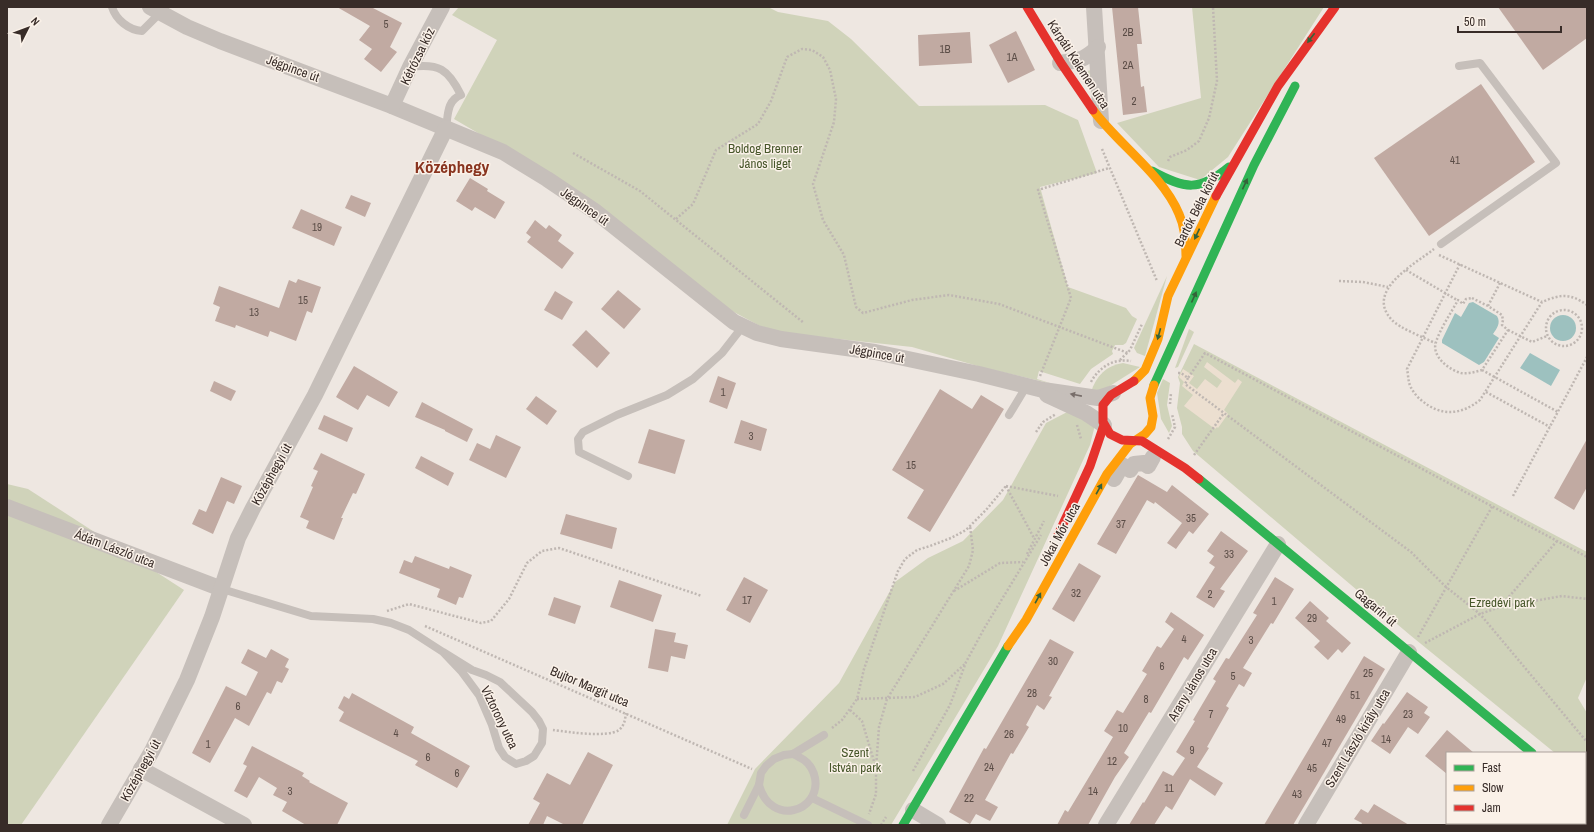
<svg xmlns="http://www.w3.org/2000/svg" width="1594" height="832" viewBox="0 0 1594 832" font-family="'Archivo Narrow',sans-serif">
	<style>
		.green { fill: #d0d3ba }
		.plaza { fill: #ecdfd0 }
		.water { fill: #9dc1bf }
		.building { fill: #c1aaa2 }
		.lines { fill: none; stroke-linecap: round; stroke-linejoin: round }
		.path { stroke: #bfb7b2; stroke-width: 2.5; stroke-dasharray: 2 2; stroke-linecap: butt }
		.lane { stroke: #c6bfba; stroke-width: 8 }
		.street { stroke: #c6bfba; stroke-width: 16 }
		.fast { stroke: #30b455; stroke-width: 9 }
		.slow { stroke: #ff9f0a; stroke-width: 9 }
		.jam { stroke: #e5322d; stroke-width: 9 }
		.oneway { fill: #35623a }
		.oneway2 { fill: #786e6a }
		.labels { text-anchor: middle; stroke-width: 3; stroke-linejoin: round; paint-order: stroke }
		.number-label { font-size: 11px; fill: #5a4c46 }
		.street-label { font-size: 13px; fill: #382c28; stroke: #faf1e8 }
		.park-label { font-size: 13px; fill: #48572b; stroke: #faf1e8 }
		.district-label { font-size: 17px; font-weight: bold; fill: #89341f; stroke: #faf1e8 }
	</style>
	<rect width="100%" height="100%" fill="#eee7e1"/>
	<!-- green -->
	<g class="green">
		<polygon points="459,7 768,7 778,12 828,21 851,39 919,106 1045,105 1078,120 1097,173 1040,187 1068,287 1126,308 1132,316 1137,319 1126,343 1123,345 1115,345 1112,351 1113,354 1091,369 1080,384 1039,371 1037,379 1053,384 981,367 912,347 784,333 760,326 732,311 531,164 454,119 497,40 452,15"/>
		<polygon points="1192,7 1324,7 1228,157 1200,180 1159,167 1117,123 1201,98"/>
		<polygon points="1091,70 1095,98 1080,73"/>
		<polygon points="1167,276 1145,356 1137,353 1134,348"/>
		<polygon points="1189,329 1194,332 1178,367 1175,368"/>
		<polygon points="1194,344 1587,552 1587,677 1578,698 1587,713 1587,779 1585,778 1585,753 1555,753 1410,635 1193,451 1182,434 1182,427 1177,408 1180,383 1178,377"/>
		<path d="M 1123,363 L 1140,367 L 1105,389 L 1091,392 C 1096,376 1107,365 1123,363 Z"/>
		<polygon points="1163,379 1170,383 1167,405 1172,426 1169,433 1161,419 1157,393"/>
		<polygon points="1073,409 1096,421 1090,445 998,646 891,825 727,825 755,769 839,683 895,582 928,558 963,541 1003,500 1046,423"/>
		<polygon points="7,484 28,489 184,590 21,825 7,825"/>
	</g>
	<!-- plaza -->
	<polygon class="plaza" points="1207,362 1235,383 1238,379 1242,382 1224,410 1228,414 1218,428 1217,427 1215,429 1184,406 1193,395 1182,386 1184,382 1179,377 1183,369 1194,376 1189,383 1197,389 1205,379 1217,388 1222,381 1204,367"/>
	<!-- water -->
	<g class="water">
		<path d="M 1473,302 L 1497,316 C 1501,323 1497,328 1493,334 L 1499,338 L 1484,362 L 1479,365 L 1442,343 L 1442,340 L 1455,313 L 1461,317 L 1469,303 Z"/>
		<circle cx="1563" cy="328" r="13"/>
		<polygon points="1530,353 1560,370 1551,386 1520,368"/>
	</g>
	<!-- building -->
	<g class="building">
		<polygon points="337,7 371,7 402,23 390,47 397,52 381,72 364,59 372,49 359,40 370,26"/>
		<polygon points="1112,7 1138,7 1142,44 1137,44 1141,87 1144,86 1147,112 1123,115"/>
		<polygon points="1498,7 1587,7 1587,38 1543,70"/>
		<polygon points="1016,31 1035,70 1008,83 989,45"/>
		<polygon points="970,32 972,63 919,66 918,35"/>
		<polygon points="1481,84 1535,162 1429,236 1374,158"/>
		<polygon points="470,178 488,189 487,191 505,202 495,219 475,207 472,211 456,201"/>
		<polygon points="351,195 371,203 365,217 345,208"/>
		<polygon points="301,209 342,227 334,246 292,228"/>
		<polygon points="535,220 546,229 549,225 562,235 558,241 574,253 562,269 527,242 531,237 526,233"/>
		<polygon points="298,279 321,287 312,313 307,311 296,341 270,331 268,337 236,325 235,328 215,321 220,307 213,304 219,286 279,308 289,280 296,283"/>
		<polygon points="618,290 641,309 624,329 601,309"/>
		<polygon points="555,291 573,302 562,320 544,310"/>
		<polygon points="586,330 610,353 597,368 572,345"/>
		<polygon points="354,366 398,392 389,407 367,395 358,410 336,397"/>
		<polygon points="718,376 736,383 727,409 709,402"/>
		<polygon points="214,381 236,391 231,401 210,391"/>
		<polygon points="940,389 972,409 981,395 1004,409 930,532 907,518 924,490 892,470"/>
		<polygon points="536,396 557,411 547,425 526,409"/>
		<polygon points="422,402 473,429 467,442 445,431 445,430 415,417"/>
		<polygon points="324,415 353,428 347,442 318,429"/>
		<polygon points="741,420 767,429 761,451 734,443"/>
		<polygon points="649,429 685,440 675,474 638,463"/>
		<polygon points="496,435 521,447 506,478 469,460 477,443 490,449"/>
		<polygon points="1587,439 1587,487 1574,510 1554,498"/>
		<polygon points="321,453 365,474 356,494 353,493 341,518 343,518 334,540 306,528 309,521 300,517 313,487 311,486 318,471 313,469"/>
		<polygon points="421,456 454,473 448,486 415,468"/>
		<polygon points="1138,475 1167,492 1172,485 1209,514 1193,534 1189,531 1176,549 1167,543 1182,523 1155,502 1154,504 1147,500 1116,554 1097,544"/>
		<polygon points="221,477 242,486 234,504 227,501 213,534 192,524 199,509 206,512"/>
		<polygon points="566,514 617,528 612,549 560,534"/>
		<polygon points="1221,531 1248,551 1220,589 1225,591 1214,608 1196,597 1215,567 1209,563 1214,556 1207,551"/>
		<polygon points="415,556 449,569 450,566 472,575 463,598 459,597 456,605 437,597 440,589 399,573 404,560 412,563"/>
		<polygon points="1079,563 1101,576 1074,622 1052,609"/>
		<polygon points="744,577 768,590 750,623 726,610"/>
		<polygon points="1275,577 1294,589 1273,624 1271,623 1243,668 1252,673 1244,687 1239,684 1226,706 1229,708 1207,747 1209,748 1197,767 1223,783 1215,796 1190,779 1172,810 1166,806 1154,825 1129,825 1143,802 1144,803 1163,771 1173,776 1185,758 1176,752 1195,721 1193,720 1216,681 1213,679 1226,658 1229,659 1257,615 1253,613"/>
		<polygon points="619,580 662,595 653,622 610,607"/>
		<polygon points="554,597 581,606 575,624 548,615"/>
		<polygon points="1310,601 1329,618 1326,621 1351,643 1342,653 1338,649 1328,660 1314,647 1320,641 1295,618"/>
		<polygon points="1171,612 1204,635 1188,660 1184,657 1151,713 1149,712 1124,753 1129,757 1115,777 1088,825 1057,825 1065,810 1068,812 1113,737 1104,731 1117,710 1123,713 1147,674 1142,671 1157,646 1161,648 1174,629 1165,622"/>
		<polygon points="655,629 676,633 674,642 688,645 685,659 671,656 668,672 648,668"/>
		<polygon points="1050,639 1074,652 1049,696 1052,697 1044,710 1037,705 1026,725 1029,727 1013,754 1011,753 985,800 998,807 990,821 976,814 970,824 949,812 984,748 986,749"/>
		<polygon points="248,649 266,658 271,649 289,659 285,667 289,669 282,683 277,681 271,694 267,692 249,726 235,718 210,763 192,753 226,686 246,696 258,672 241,663"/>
		<polygon points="1364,656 1385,669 1315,788 1293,825 1264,825"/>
		<polygon points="1407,692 1428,707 1424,713 1430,717 1418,734 1408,727 1390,754 1371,741 1383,723 1384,724"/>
		<polygon points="352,693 414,727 411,733 470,766 457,788 415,765 418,761 339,721 344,712 338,708 344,696 349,699"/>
		<polygon points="1447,730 1474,753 1447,753 1447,774 1425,756"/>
		<polygon points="252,746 304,773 302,776 310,781 309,782 348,803 337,825 306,825 282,811 287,802 273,795 277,788 259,777 247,798 234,791 247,766 243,764"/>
		<polygon points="588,752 613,765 582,825 565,825 547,816 543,825 528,825 540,803 533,799 547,773 570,785"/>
		<polygon points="1374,804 1409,825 1361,825 1362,823 1354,819 1361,809 1368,813"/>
	</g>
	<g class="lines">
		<!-- path -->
		<g class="path">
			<polyline points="1102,149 1157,281"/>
			<polyline points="573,153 640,191 804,323"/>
			<polyline points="1168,161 1170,157 1187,150 1199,141 1209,118 1217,81 1213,7"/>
			<polyline points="676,219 693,204 716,150 758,124 771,101 787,57 802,49 812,50 823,57 830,70 836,99 834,122 813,184 823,220 844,255 856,307 863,313 912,300 949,295 999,304 1128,353"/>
			<path d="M 1434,249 C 1415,264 1364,291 1392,320 C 1399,328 1425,338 1435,343"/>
			<polyline points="1439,255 1542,302"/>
			<path d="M 1460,264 L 1407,369 C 1408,373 1408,378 1409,382 C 1410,388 1416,396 1421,400 C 1441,417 1461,415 1480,400 L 1542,302 C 1561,294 1570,293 1587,305"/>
			<polyline points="1406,270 1457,300"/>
			<polyline points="1339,281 1363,282 1388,287"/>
			<path d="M 1472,298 L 1488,306 L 1502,315 L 1503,320 L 1502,325 L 1508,330 L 1482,370 C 1475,372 1468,374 1461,373 C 1449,370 1431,356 1436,342 C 1440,329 1451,313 1458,300 L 1463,304 L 1466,299 Z"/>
			<polyline points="1488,306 1500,283"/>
			<circle cx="1564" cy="328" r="18"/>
			<polyline points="1508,330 1532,342 1547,336"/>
			<polyline points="1120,360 1130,350 1142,324"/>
			<polyline points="1482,370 1558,412"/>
			<polyline points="1178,373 1181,373 1188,378 1205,353 1587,557"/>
			<polyline points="1040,376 1071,298 1038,190 1109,168"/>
			<polyline points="1188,378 1185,384 1411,552 1446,587 1480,614 1587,742"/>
			<path d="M 1091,382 C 1099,367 1114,358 1131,361"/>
			<polyline points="1486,392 1550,427"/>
			<polyline points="1170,404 1171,393"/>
			<polyline points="1077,425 1081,439"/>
			<polyline points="1036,432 1043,422 1056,414"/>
			<polyline points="1168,439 1175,427 1172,414"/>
			<polyline points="1194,455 1224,413"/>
			<polyline points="1006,486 1034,538"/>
			<polyline points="1006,486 1058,496"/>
			<polyline points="1513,496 1587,357"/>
			<polyline points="1027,554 1044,521"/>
			<polyline points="954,591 1000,563 1023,562"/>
			<polyline points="1501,606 1557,541"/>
			<polyline points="387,611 409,604 481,623 491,621 509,599 527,563 542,551 559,548 702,596"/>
			<polyline points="425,626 752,769"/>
			<polyline points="1418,637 1493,505"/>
			<polyline points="1425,643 1480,614 1500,607 1562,596 1587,599"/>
			<polyline points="857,699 915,697 943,684 966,663"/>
			<polyline points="850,710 862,721 876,768 876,794 869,814"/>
			<polyline points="832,728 842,720 857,699 864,669 898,571 905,559 917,550 930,546 951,538 966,530 986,510 1006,486"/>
			<path d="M 553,730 C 568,732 607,738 619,730 C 625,725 625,719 626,713"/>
			<polyline points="876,768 879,727 887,699 969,566 973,550 970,526"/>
			<polyline points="913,771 950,705 966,662 985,627 1041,535"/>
			<polyline points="881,825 886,817"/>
		</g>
		<!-- lane -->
		<g class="lane">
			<path d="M 112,7 C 116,20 129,30 142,31 L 160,13"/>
			<path d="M 410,67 C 439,63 448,69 461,95 C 447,100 448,115 446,128"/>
			<polyline points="1441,244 1556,163 1480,63 1459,66"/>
			<polyline points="1009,415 1026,387"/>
			<polyline points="628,476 579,452 578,439 583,432 617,415 667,395 693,379 722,353 743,326"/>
			<polyline points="222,589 311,616 373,619 391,623 409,630 443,652 462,672 479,695 492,725 499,748 505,757 516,764 526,761 534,756 542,743 543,729 539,721 532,712 500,682 486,675 472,670 443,652"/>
			<path d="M 759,785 C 771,828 821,811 815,778 C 814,772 810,764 804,760 C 801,758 797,756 793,754"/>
			<polyline points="812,798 868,825"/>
			<polyline points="744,815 759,785 761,773 766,766 774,759 784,755 793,754 824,735"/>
		</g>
		<!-- street -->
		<g class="street">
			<polyline points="150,7 187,27 220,41 392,106 503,152 547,179 596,212 734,322 757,333 781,339 875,352 979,374 1043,390 1098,398 1113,393"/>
			<polyline points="1094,7 1101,121"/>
			<path d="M 1060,63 C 1078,60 1084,61 1098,47"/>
			<polyline points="392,106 410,67 442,7"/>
			<polyline points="1047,395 1086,413 1104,425"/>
			<polyline points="1114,479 1122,465 1130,470 1134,464 1144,463 1148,466 1153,457"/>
			<polyline points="7,507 222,589"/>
			<polyline points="141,769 244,825"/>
			<polyline points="913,810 938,825"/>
			<polyline points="109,825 152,751 187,680 212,617 238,538 253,508 315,395 446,128"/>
			<polyline points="1106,825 1278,544"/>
			<polyline points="1306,825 1409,652"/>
			<polyline points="1566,825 1567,823"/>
		</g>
		<!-- fast -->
		<g class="fast">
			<path d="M 1152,171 C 1185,189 1199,192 1229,167"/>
			<polyline points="1154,385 1254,165 1295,86"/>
			<polyline points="1199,479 1532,753"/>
			<polyline points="1585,797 1587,799"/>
			<polyline points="903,825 1008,646"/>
		</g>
		<!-- slow -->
		<g class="slow">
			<path d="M 1093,110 C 1118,144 1163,175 1179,214 C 1185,227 1186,241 1186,256"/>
			<polyline points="1134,381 1145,370 1158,339 1168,296 1216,196"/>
			<polyline points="1008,646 1026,620 1107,474 1130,444 1145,434 1151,427 1153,416 1150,398 1154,385"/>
		</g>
		<!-- jam -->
		<g class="jam">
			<polyline points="1027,7 1061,63 1093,110"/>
			<polyline points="1216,196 1278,86 1335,7"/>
			<polyline points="1134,381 1111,395 1103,405 1103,422 1110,434 1122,440 1142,441 1185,468 1199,479"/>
			<polyline points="1058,535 1090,466 1104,425"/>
		</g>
	</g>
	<!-- one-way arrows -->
	<defs><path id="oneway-solid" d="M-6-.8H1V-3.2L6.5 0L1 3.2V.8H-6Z"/></defs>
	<g class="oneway">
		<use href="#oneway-solid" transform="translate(1311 38) rotate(127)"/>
		<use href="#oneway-solid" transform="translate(1245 184) rotate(-65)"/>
		<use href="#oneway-solid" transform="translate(1197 234) rotate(115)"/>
		<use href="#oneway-solid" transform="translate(1194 297) rotate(-66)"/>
		<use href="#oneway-solid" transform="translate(1159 334) rotate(105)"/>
		<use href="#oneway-solid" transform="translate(1099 489) rotate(-61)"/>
		<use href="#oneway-solid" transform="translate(1038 598) rotate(-61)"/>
	</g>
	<use class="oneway2" href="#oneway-solid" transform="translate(1076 395) rotate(-169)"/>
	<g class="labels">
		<!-- number labels -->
		<g class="number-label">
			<text x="386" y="28">5</text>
			<text x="1128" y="36">2B</text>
			<text x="945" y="53">1B</text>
			<text x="1012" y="61">1A</text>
			<text x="1128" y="69">2A</text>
			<text x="1134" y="105">2</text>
			<text x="1455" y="164">41</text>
			<text x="317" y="231">19</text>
			<text x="303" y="304">15</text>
			<text x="254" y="316">13</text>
			<text x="723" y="396">1</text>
			<text x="751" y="440">3</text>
			<text x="911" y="469">15</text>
			<text x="1191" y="522">35</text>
			<text x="1121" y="528">37</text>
			<text x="1229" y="558">33</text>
			<text x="1076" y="597">32</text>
			<text x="1210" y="598">2</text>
			<text x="747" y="604">17</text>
			<text x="1274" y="605">1</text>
			<text x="1312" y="622">29</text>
			<text x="1184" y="643">4</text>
			<text x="1251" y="644">3</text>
			<text x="1053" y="665">30</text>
			<text x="1162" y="670">6</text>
			<text x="1368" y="677">25</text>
			<text x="1233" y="680">5</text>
			<text x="1032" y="697">28</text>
			<text x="1355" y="699">51</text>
			<text x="1146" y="703">8</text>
			<text x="238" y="710">6</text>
			<text x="1211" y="718">7</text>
			<text x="1408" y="718">23</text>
			<text x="1341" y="723">49</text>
			<text x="1123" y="732">10</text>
			<text x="396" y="737">4</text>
			<text x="1009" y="738">26</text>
			<text x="1386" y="743">14</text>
			<text x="1327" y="747">47</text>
			<text x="208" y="748">1</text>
			<text x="1192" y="754">9</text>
			<text x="428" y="761">6</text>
			<text x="1112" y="765">12</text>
			<text x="989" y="771">24</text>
			<text x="1312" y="772">45</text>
			<text x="457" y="777">6</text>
			<text x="1169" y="792">11</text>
			<text x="290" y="795">3</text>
			<text x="1093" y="795">14</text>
			<text x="1297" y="798">43</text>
			<text x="969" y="802">22</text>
		</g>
		<!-- street labels -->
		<g class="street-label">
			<text transform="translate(417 56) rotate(-64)" y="5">Kétrózsa köz</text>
			<text transform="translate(1079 64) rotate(57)" y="5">Kárpáti Kelemen utca</text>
			<text transform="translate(293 68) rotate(20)" y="5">Jégpince út</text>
			<text transform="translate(585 206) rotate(35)" y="5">Jégpince út</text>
			<text transform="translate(1196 209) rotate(-63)" y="5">Bartók Béla körút</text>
			<text transform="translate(877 353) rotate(10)" y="5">Jégpince út</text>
			<text transform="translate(271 474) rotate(-61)" y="5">Középhegyi út</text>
			<text transform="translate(1059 534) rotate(-61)" y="5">Jókai Mór utca</text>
			<text transform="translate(115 548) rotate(21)" y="5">Ádám László utca</text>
			<text transform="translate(1376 607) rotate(40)" y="5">Gagarin út</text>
			<text transform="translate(1192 684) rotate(-59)" y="5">Arany János utca</text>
			<text transform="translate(590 686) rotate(23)" y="5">Bujtor Margit utca</text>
			<text transform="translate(500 717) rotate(64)" y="5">Víztorony utca</text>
			<text transform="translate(1357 738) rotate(-59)" y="5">Szent László király utca</text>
			<text transform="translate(140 770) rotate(-61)" y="5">Középhegyi út</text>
		</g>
		<!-- park labels -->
		<g class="park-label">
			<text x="765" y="153">Boldog Brenner<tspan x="765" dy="15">János liget</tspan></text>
			<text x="1502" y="607">Ezredévi park</text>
			<text x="855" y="757">Szent<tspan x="855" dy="15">István park</tspan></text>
		</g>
		<!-- district labels -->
		<g class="district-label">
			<text x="452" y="173">Középhegy</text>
		</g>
	</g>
	<!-- border -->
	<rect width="1594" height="832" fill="none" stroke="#382c28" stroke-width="16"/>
	<!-- legend -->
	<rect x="1446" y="752" width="140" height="72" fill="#faf1e8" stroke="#aca29b"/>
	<rect x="1454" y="765" width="20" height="6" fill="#30b455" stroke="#aca29b"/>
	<text x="1482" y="772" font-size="12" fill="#382c28">Fast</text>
	<rect x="1454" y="785" width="20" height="6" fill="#ff9f0a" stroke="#aca29b"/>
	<text x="1482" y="792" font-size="12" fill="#382c28">Slow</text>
	<rect x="1454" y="805" width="20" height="6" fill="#e5322d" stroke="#aca29b"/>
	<text x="1482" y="812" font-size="12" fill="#382c28">Jam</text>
	<!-- north arrow -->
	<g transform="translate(28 28) rotate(48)" stroke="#faf1e8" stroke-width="3" paint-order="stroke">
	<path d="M0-3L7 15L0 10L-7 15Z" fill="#382c28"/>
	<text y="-6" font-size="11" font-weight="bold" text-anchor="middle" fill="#382c28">N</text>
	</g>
	<!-- scale -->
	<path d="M1458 26v6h103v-6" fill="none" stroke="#382c28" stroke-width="2"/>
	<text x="1464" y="26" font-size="12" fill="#382c28" stroke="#faf1e8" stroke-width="3" paint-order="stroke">50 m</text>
</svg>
